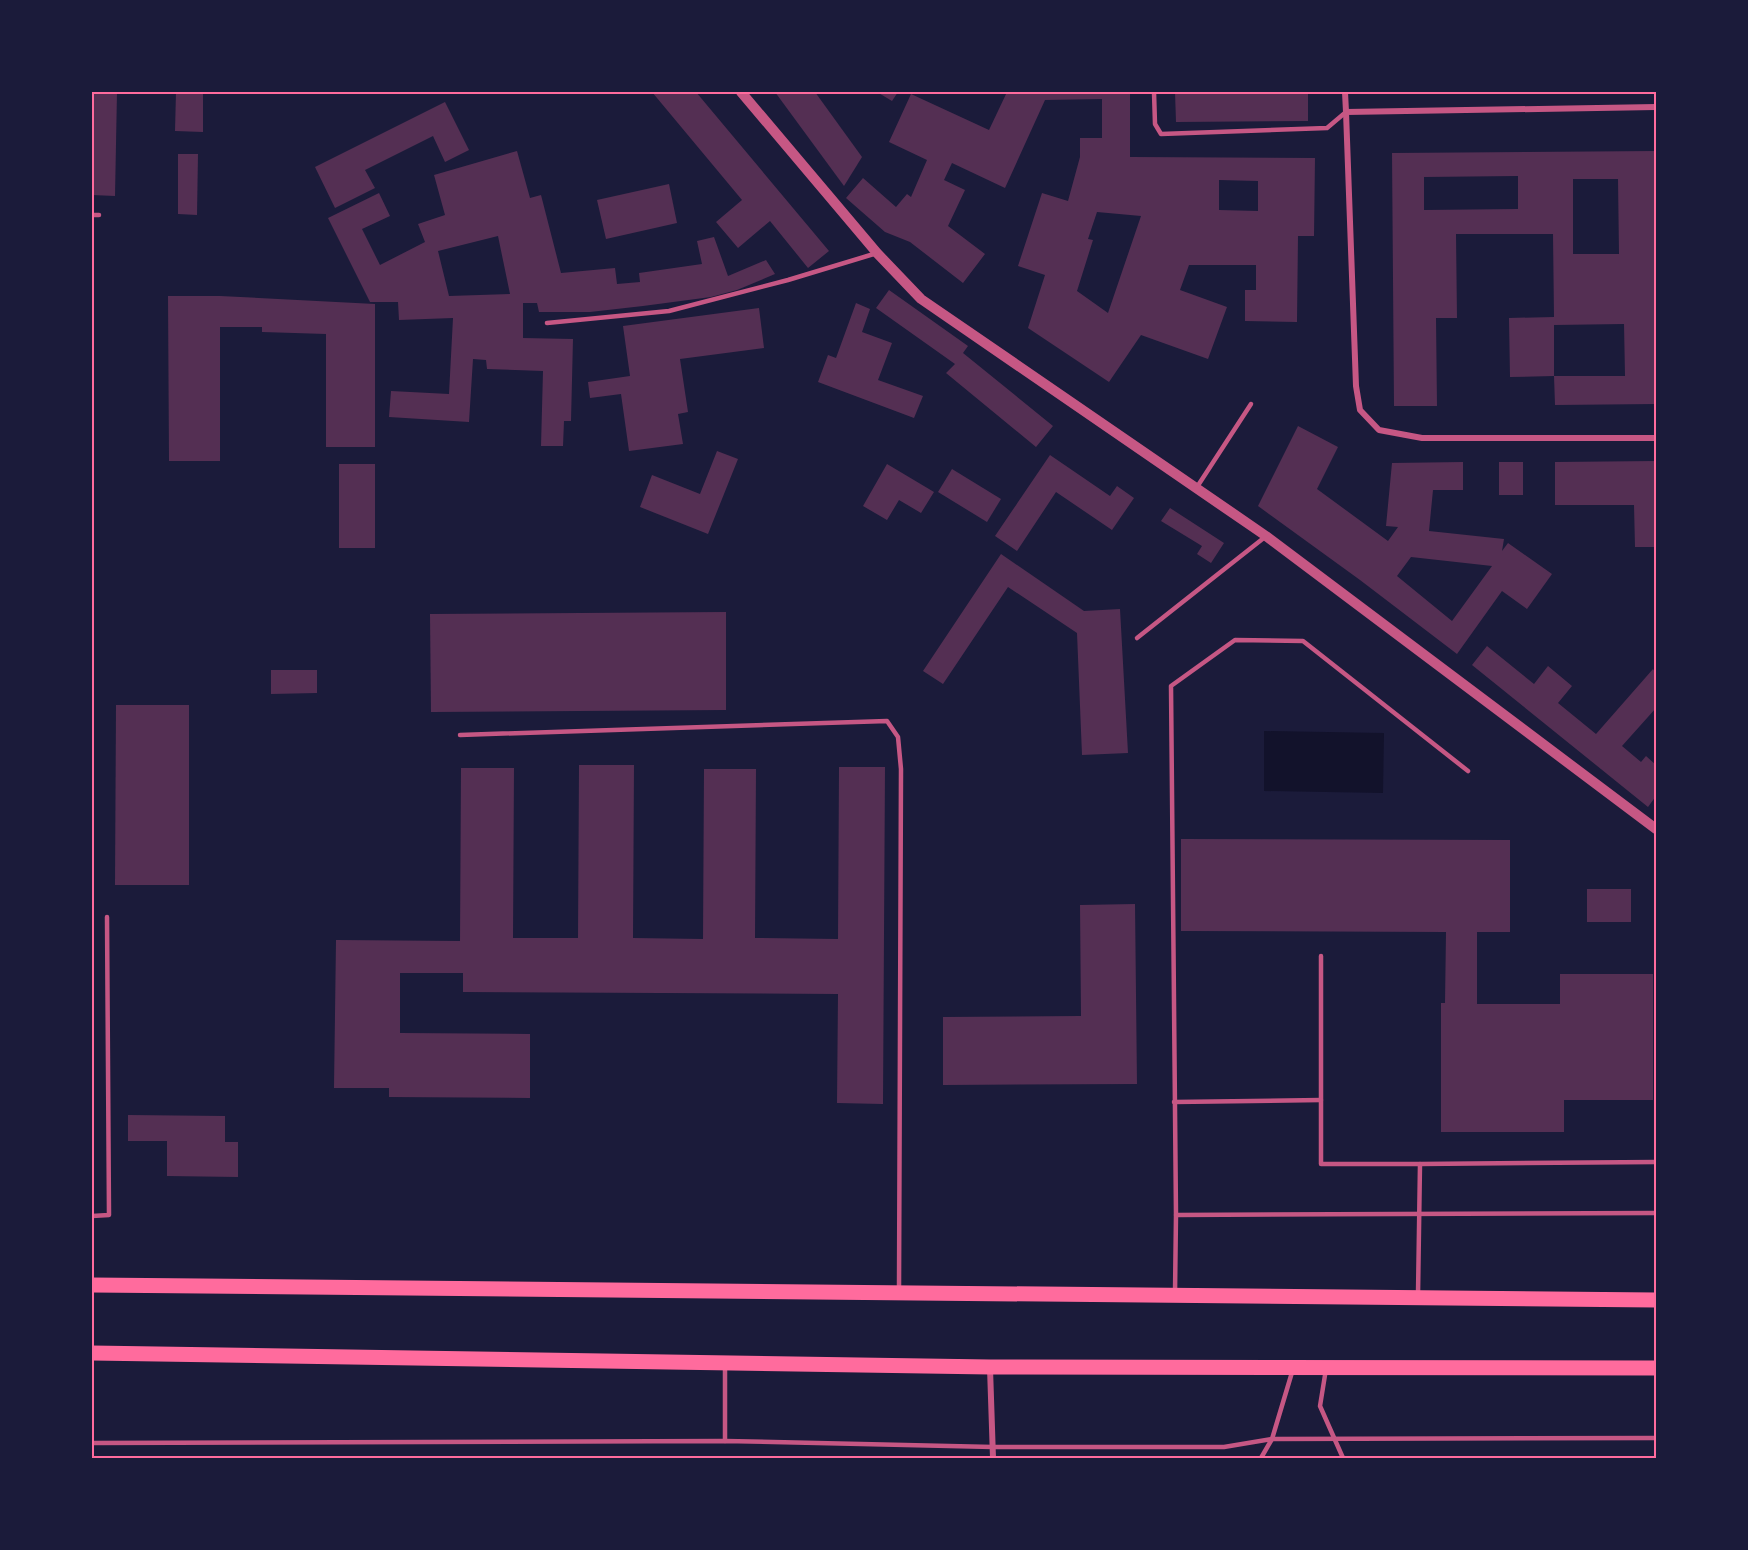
<svg xmlns="http://www.w3.org/2000/svg" width="1748" height="1550" viewBox="0 0 1748 1550" font-family="'Noto Sans',sans-serif">
	<style>
		.water { fill: #12122b }
		.building { fill: #542f53; fill-rule: evenodd }
		.lines { fill: none; stroke-linecap: round; stroke-linejoin: round }
		.service { stroke: #c65784; stroke-width: 4.5 }
		.minor { stroke: #c65784; stroke-width: 6 }
		.tertiary { stroke: #c65784; stroke-width: 10 }
		.primary { stroke: #ff6b9d; stroke-width: 15 }
		.neatline { fill: none; stroke: #ff6b9d; stroke-width: 2 }
	</style>
	<rect width="100%" height="100%" fill="#1b1b3a"/>
	<!-- water -->
	<polygon class="water" points="1264,731 1384,733 1383,793 1264,791"/>
	<!-- building -->
	<g class="building">
		<polygon points="92,92 117,92 115,196 92,195"/>
		<polygon points="176,92 203,92 203,132 175,131"/>
		<polygon points="652,92 696,92 829,251 808,268 770,221 738,248 716,222 742,200"/>
		<polygon points="775,92 815,92 862,157 844,186"/>
		<polygon points="877,92 898,92 892,101"/>
		<path d="M 1007,92 L 1130,92 L 1130,157 L 1315,158 L 1314,236 L 1298,236 L 1297,322 L 1245,321 L 1245,290 L 1256,290 L 1256,265 L 1189,265 L 1180,290 L 1227,307 L 1208,359 L 1141,335 L 1109,382 L 1028,328 L 1045,275 L 1018,266 L 1042,193 L 1068,201 L 1080,157 L 1080,138 L 1102,138 L 1102,99 L 1045,100 L 1005,188 L 952,163 L 944,180 L 965,190 L 948,226 L 985,254 L 963,283 L 910,242 L 885,232 L 846,198 L 863,178 L 896,207 L 907,194 L 911,197 L 927,160 L 889,142 L 911,94 L 989,130 ZM 1219,180 L 1258,181 L 1258,211 L 1219,210 ZM 1097,212 L 1141,216 L 1108,313 L 1077,291 L 1093,240 L 1088,239 Z"/>
		<polygon points="1175,92 1308,92 1308,121 1176,122"/>
		<polygon points="445,102 469,150 445,162 433,136 365,170 375,188 335,208 315,167"/>
		<path d="M 517,151 L 530,198 L 541,195 L 561,273 L 615,268 L 617,284 L 640,282 L 639,273 L 702,264 L 697,241 L 714,237 L 728,276 L 766,260 L 775,274 L 737,290 L 711,297 L 643,306 L 590,312 L 539,312 L 537,303 L 523,303 L 523,338 L 573,339 L 571,421 L 564,421 L 563,446 L 541,446 L 543,371 L 487,369 L 486,360 L 473,359 L 469,422 L 389,417 L 391,391 L 449,394 L 453,318 L 399,320 L 398,302 L 370,302 L 328,218 L 379,193 L 390,216 L 362,229 L 380,265 L 425,242 L 418,224 L 445,215 L 434,175 ZM 498,236 L 510,294 L 449,296 L 438,251 Z"/>
		<path d="M 1656,151 L 1656,404 L 1555,405 L 1554,376 L 1625,376 L 1624,324 L 1554,325 L 1554,376 L 1510,377 L 1509,318 L 1554,317 L 1553,234 L 1456,234 L 1457,318 L 1436,318 L 1437,406 L 1394,406 L 1392,153 ZM 1518,176 L 1518,209 L 1424,210 L 1424,177 ZM 1573,179 L 1618,179 L 1619,254 L 1573,254 Z"/>
		<polygon points="178,154 198,154 197,215 178,214"/>
		<polygon points="669,184 677,223 606,239 597,200"/>
		<polygon points="889,290 968,346 963,353 1053,426 1036,447 946,373 955,364 876,308"/>
		<polygon points="168,296 220,296 375,304 375,447 326,447 326,334 262,332 262,327 220,327 220,461 169,461"/>
		<polygon points="856,303 870,309 862,332 892,343 878,380 923,396 914,418 818,382 828,355 836,358"/>
		<polygon points="759,308 764,348 680,359 688,412 678,414 683,444 629,451 621,394 590,398 588,382 630,376 623,326"/>
		<path d="M 1298,426 L 1338,447 L 1317,489 L 1388,541 L 1398,527 L 1386,526 L 1392,463 L 1463,462 L 1463,490 L 1433,490 L 1429,531 L 1504,539 L 1502,551 L 1508,543 L 1552,574 L 1527,609 L 1502,591 L 1457,654 L 1360,580 L 1258,506 ZM 1411,557 L 1492,566 L 1452,621 L 1397,576 Z"/>
		<polygon points="717,451 738,459 708,534 640,507 652,475 700,494"/>
		<polygon points="1050,455 1110,496 1117,486 1134,498 1112,530 1056,492 1017,551 995,536"/>
		<polygon points="1656,461 1656,547 1635,547 1634,505 1555,505 1555,462"/>
		<rect x="1499" y="462" width="24" height="33"/>
		<rect x="339" y="464" width="36" height="84"/>
		<polygon points="887,464 934,492 921,513 899,500 887,520 863,506"/>
		<polygon points="952,469 1001,499 987,522 938,492"/>
		<polygon points="1170,508 1224,543 1211,563 1197,554 1202,546 1161,521"/>
		<polygon points="1001,554 1084,611 1120,609 1128,753 1082,755 1077,633 1008,587 943,684 923,671"/>
		<polygon points="726,612 726,710 431,712 430,614"/>
		<polygon points="1487,646 1534,684 1548,666 1572,686 1558,703 1596,734 1653,669 1656,673 1656,708 1622,746 1641,762 1646,756 1656,765 1656,796 1648,807 1472,665"/>
		<polygon points="271,670 317,670 317,693 271,694"/>
		<polygon points="116,705 189,705 189,885 115,885"/>
		<polygon points="579,765 634,765 633,938 703,939 704,769 756,769 755,938 838,939 839,767 885,767 883,1104 837,1103 838,994 463,992 463,973 400,973 400,1033 530,1034 530,1098 389,1097 389,1088 334,1088 336,940 460,941 461,768 514,768 513,938 578,938"/>
		<polygon points="1181,839 1510,840 1510,932 1477,932 1477,1004 1560,1004 1560,974 1653,974 1653,1100 1564,1100 1564,1132 1441,1132 1441,1003 1445,1003 1446,932 1181,931"/>
		<rect x="1587" y="889" width="44" height="33"/>
		<polygon points="1135,904 1137,1084 943,1085 943,1017 1081,1016 1080,905"/>
		<polygon points="128,1115 225,1116 225,1142 238,1142 238,1177 167,1176 167,1141 128,1141"/>
	</g>
	<g class="lines">
		<!-- service -->
		<g class="service">
			<polyline points="1154,92 1155,124 1161,134 1327,128 1346,112"/>
			<polyline points="92,215 99,215"/>
			<polyline points="547,323 669,311 788,280 877,253"/>
			<polyline points="1197,487 1251,404"/>
			<polyline points="1137,638 1265,537"/>
			<polyline points="460,735 887,721 898,737 901,769 899,1290"/>
			<polyline points="1468,771 1303,641 1235,640 1171,686 1176,1215 1656,1213"/>
			<polyline points="1321,956 1321,1164 1420,1164"/>
			<polyline points="1174,1102 1321,1100"/>
			<polyline points="92,1216 109,1215 107,917"/>
			<polyline points="1175,1293 1176,1215"/>
			<polyline points="1418,1295 1420,1164 1656,1162"/>
			<polyline points="725,1366 725,1441"/>
			<polyline points="1326,1369 1320,1406 1343,1458"/>
			<polyline points="92,1443 725,1441 993,1447 1224,1447 1272,1439 1656,1438"/>
			<polyline points="1261,1458 1272,1439 1293,1369"/>
		</g>
		<!-- minor -->
		<g class="minor">
			<polyline points="1345,92 1346,112 1656,107"/>
			<polyline points="1346,112 1356,386 1360,410 1379,430 1422,438 1656,438"/>
			<polyline points="990,1368 993,1458"/>
		</g>
		<!-- tertiary -->
		<polyline class="tertiary" points="741,92 877,253 921,299 1266,536 1656,829"/>
		<!-- primary -->
		<g class="primary">
			<polyline points="92,1285 1656,1300"/>
			<polyline points="92,1353 990,1367 1656,1368"/>
		</g>
	</g>
	<!-- border -->
	<rect width="1748" height="1550" fill="none" stroke="#1b1b3a" stroke-width="186"/>
	<rect x="93" y="93" width="1562" height="1364" class="neatline"/>
</svg>
